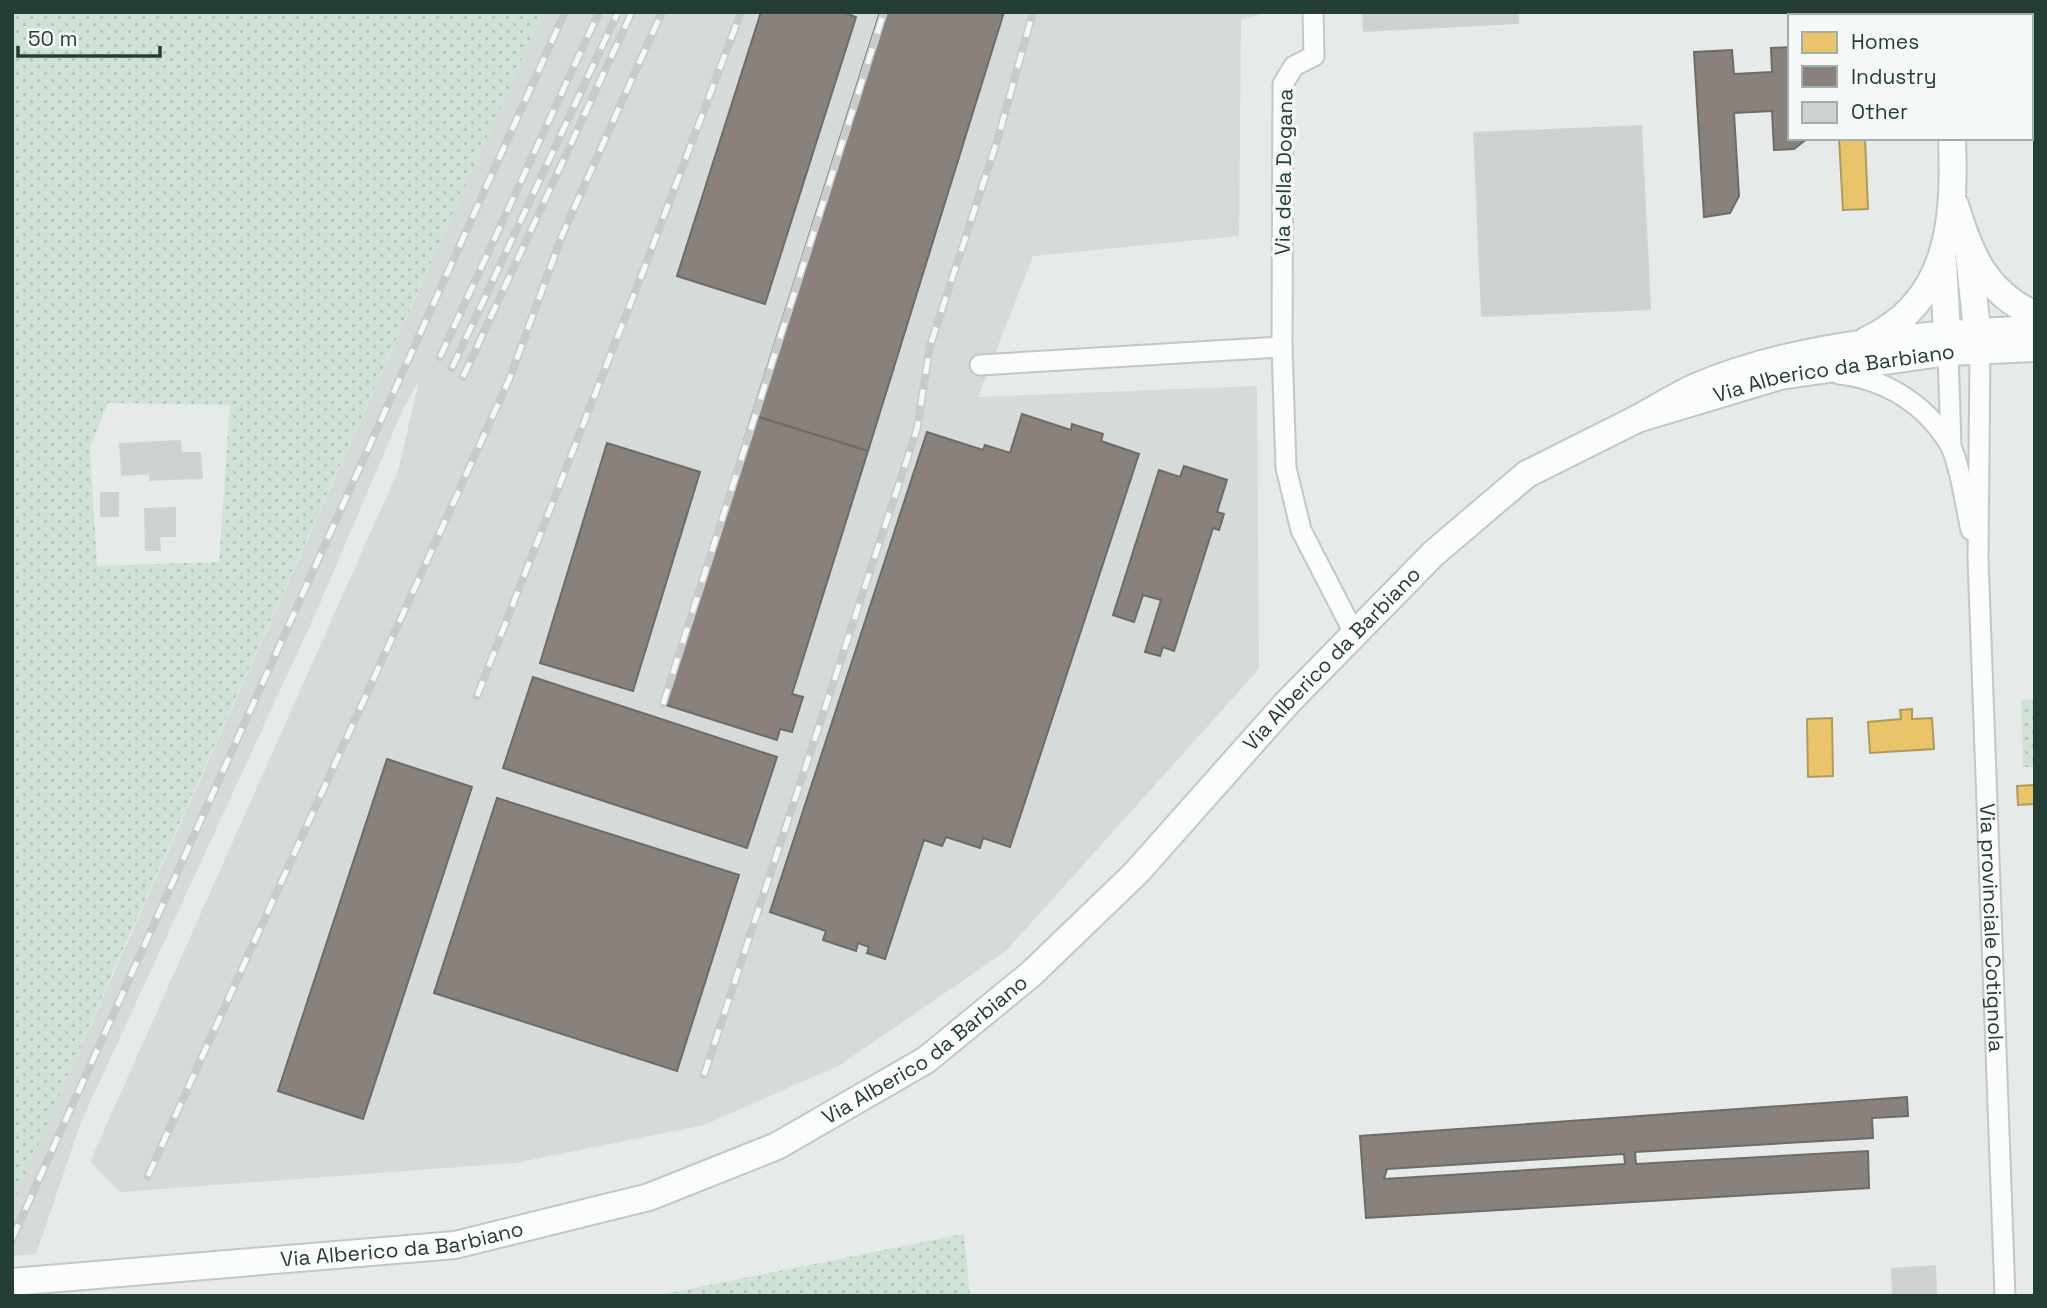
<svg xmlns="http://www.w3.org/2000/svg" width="2047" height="1308" viewBox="0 0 2047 1308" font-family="'Space Grotesk',sans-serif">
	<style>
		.built { fill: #d4dbd8 }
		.grass { fill: url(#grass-dots); fill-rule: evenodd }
		.homes { fill: #e9c46a; stroke: #ae9c5b; stroke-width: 2 }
		.industry { fill: #8a817c; stroke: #6b6d67; stroke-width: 2; fill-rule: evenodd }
		.building { fill: #cdd1d0; stroke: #cfd3d1; stroke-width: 2 }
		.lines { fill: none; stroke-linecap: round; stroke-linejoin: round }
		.street-casing { stroke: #c3c7c5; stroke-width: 23 }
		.secondary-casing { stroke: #c2c8c5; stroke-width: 30 }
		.street { stroke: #fbfcfc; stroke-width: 19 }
		.secondary { stroke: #fbfcfc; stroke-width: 26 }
		.rail-casing { stroke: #c7cbca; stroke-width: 8 }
		.rail { stroke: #f4f9f7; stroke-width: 5; stroke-dasharray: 16; stroke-linecap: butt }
		.labels { text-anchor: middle; stroke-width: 7; stroke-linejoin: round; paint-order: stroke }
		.street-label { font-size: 21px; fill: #243d37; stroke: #f4f9f7 }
	</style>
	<defs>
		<pattern id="grass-dots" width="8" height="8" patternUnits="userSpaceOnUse" patternTransform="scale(1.75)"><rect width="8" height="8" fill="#d0e2d6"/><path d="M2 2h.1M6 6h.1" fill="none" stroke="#b2c3b8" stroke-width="1.8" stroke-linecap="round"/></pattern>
	</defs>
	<rect width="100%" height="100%" fill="#e6eae8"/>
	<!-- built -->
	<polygon class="built" points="543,12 1271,12 1241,19 1239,236 1033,256 978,397 1257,386 1259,669 1006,951 840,1065 704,1125 515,1163 120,1192 90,1162 398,471 419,381 402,411 318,608 81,1122 36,1254 12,1256 12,1205 27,1167"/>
	<!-- grass -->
	<g class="grass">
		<path d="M 12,12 L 543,12 L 111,976 L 12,1205 ZM 108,403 L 230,405 L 219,562 L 97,566 L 90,447 Z"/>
		<polygon points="2035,699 2035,767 2023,767 2021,700"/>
		<polygon points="964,1234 970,1296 654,1296"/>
	</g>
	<!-- homes -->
	<g class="homes">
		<polygon points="1839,138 1865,138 1868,209 1843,210"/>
		<polygon points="1912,709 1912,719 1932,718 1934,749 1870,753 1868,722 1901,719 1900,710"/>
		<polygon points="1832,718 1833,776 1808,777 1807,719"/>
		<polygon points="2035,785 2035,804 2018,805 2017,786"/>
	</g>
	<!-- industry -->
	<g class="industry">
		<polygon points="761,12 843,12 856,17 765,304 677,276"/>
		<polygon points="880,12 1004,12 868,451 752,415"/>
		<polygon points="1790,47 1790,138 1808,138 1794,149 1774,150 1772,111 1734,113 1739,196 1730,213 1704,217 1694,52 1732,50 1734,74 1772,72 1771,48"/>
		<polygon points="1022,414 1071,430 1072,424 1103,434 1101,441 1139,454 1010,847 983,838 980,848 946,837 942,846 924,840 885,959 867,953 869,947 858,943 856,951 823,940 826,931 770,912 927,432 983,450 985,445 1010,453"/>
		<polygon points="752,415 868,451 792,694 803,697 792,732 780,729 777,740 663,704"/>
		<polygon points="607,443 700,472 633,691 540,663"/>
		<polygon points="1184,466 1227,480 1217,512 1224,514 1219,530 1213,528 1174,651 1163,647 1160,656 1145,652 1161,600 1143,595 1134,622 1113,615 1159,470 1180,477"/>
		<polygon points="533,677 777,757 747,848 503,768"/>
		<polygon points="387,759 472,787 363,1119 278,1091"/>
		<polygon points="497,798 739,875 677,1071 434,993"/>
		<path d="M 1907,1097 L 1908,1116 L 1872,1118 L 1873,1138 L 1635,1152 L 1636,1164 L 1868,1151 L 1869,1188 L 1366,1218 L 1360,1136 ZM 1624,1154 L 1625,1164 L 1384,1179 L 1387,1169 Z"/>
	</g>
	<!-- building -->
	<g class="building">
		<polygon points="1363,12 1518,12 1518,23 1364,31"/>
		<polygon points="1641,126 1650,309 1482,316 1474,133"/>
		<polygon points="180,441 181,453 200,453 202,478 169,479 169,472 122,475 120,444"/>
		<polygon points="169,472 169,479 150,480 150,473"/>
		<rect x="101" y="493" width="17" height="23"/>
		<polygon points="175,508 175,536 159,536 160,550 146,550 145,509"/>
		<polygon points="1935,1266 1936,1296 1893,1296 1892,1269"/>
	</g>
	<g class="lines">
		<defs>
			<g id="street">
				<polyline points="1313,12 1314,56 1294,66 1283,84 1282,347 1286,468 1301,530 1354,633"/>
				<path id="s1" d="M 1980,350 L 1978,558 L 2005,1296"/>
				<polyline points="1948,352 1951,446"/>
				<polyline points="980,365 1282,347"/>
				<path d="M 1839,374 C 1885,379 1926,404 1950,445 C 1960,463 1966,509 1971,530"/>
			</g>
			<g id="secondary">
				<polyline points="1943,12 1943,16"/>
				<path d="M 1955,205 C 1970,254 1985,292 2035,315"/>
				<polyline points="1969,254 1979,348"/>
				<polyline points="1943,261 1948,350"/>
				<path id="s2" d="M 2035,329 C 1923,335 1803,342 1698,386 C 1677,395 1657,408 1637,419 L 1780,376 L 1948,352 L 2035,348"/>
				<path d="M 1867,340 C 1951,301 1955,219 1952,138"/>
				<path id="s3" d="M 12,1282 L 455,1245 L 649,1197 L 777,1146 L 926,1060 L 1031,974 L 1136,873 L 1286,704 L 1434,553 L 1527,474 L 1637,419"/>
			</g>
		</defs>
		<!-- street casing -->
		<use href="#street" class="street-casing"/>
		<!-- secondary casing -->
		<use href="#secondary" class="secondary-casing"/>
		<!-- street -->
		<use href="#street" class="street"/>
		<!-- secondary -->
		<use href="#secondary" class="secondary"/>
		<defs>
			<g id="rail">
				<polyline points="440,357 599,12"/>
				<polyline points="452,368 618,12"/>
				<polyline points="463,377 632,12"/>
				<polyline points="477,696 644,269 741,12"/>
				<polyline points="663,704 884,12"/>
				<polyline points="704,1075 917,429 930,346 998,138 1033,12"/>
				<polyline points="148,1176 509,380 563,233 662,12"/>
				<polyline points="12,1239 565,12"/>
			</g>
		</defs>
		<!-- rail casing -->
		<use href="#rail" class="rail-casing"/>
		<!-- rail -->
		<use href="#rail" class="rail"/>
	</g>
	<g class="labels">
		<!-- street labels -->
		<g class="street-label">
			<text transform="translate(1284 172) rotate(-89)" y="7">Via della Dogana</text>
			<text dy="7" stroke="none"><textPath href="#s2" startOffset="616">Via Alberico da Barbiano</textPath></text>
			<text dy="7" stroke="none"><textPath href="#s3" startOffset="1526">Via Alberico da Barbiano</textPath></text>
			<text dy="7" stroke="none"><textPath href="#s1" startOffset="578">Via provinciale Cotignola</textPath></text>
			<text dy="7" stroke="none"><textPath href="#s3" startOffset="959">Via Alberico da Barbiano</textPath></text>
			<text dy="7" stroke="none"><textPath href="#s3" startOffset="392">Via Alberico da Barbiano</textPath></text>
		</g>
	</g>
	<!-- border -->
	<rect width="2047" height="1308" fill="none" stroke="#243d37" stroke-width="28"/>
	<!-- legend -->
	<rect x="1788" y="14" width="245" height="126" fill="#f4f9f7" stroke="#a1aeaa" stroke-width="2"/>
	<rect x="1802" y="32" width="35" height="21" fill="#e9c46a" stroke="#a1aeaa" stroke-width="2"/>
	<text x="1851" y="49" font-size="21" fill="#243d37">Homes</text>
	<rect x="1802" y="66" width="35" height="21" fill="#8a817c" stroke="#a1aeaa" stroke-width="2"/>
	<text x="1851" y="84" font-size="21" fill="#243d37">Industry</text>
	<rect x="1802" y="102" width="35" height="21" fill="#cdd1d0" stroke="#a1aeaa" stroke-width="2"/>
	<text x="1851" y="119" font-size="21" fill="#243d37">Other</text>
	<!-- scale -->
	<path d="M18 46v10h142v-10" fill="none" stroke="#243d37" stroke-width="3.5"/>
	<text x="28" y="46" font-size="21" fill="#243d37" stroke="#f4f9f7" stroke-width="5" paint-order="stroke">50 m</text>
</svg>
